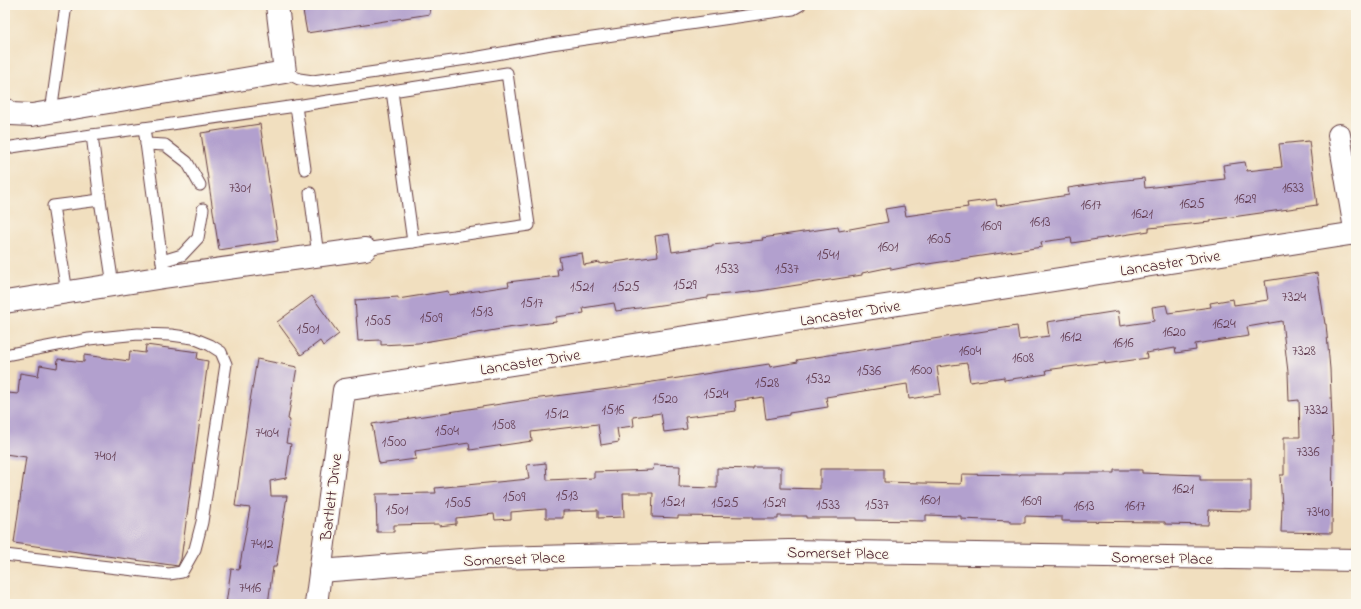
<svg xmlns="http://www.w3.org/2000/svg" width="1361" height="609" viewBox="0 0 1361 609" font-family="'Indie Flower',sans-serif">
	<style>
		.building { fill: #b2a0ce }
		.lines { fill: none; stroke-linecap: round; stroke-linejoin: round }
		.lane-casing { stroke: #633c41; stroke-width: 13 }
		.street-casing { stroke: #633c41; stroke-width: 24 }
		.lane { stroke: #fff; stroke-width: 11 }
		.street { stroke: #fff; stroke-width: 22 }
		.labels { text-anchor: middle; stroke-width: 3.5; stroke-linejoin: round; paint-order: stroke }
		.number-label { font-size: 14px; fill: #643f54 }
		.street-label { font-size: 16px; fill: #4a1f2b; stroke: #fbf7ec }
	</style>
	<rect width="100%" height="100%" fill="#fbf7ec"/>
	<filter id="ink" filterUnits="userSpaceOnUse"><feTurbulence type="fractalNoise" baseFrequency=".025" numOctaves="2"/><feDisplacementMap in="SourceGraphic" scale="8" xChannelSelector="R" yChannelSelector="G"/><feConvolveMatrix kernelMatrix="1 2 1 2 8 2 1 2 1" color-interpolation-filters="sRGB"/></filter>
	<filter id="wash" filterUnits="userSpaceOnUse"><feTurbulence type="fractalNoise" baseFrequency=".012" numOctaves="4" result="noise"/><feDisplacementMap in="SourceGraphic" scale="16" xChannelSelector="R" yChannelSelector="G"/><feGaussianBlur stdDeviation="0.9" result="paint"/><feColorMatrix in="noise" values="0 0 0 0 0 0 0 0 0 0 0 0 0 0 0 0 0 1.4 0 .05"/><feComposite in="paint" operator="in"/></filter>
	<g filter="url(#wash)">
		<rect width="100%" height="100%" fill="#f1dfbf"/>
		<g id="blocks">
			<!-- building -->
			<g class="building">
				<polygon points="302,5 429,5 430,14 307,33"/>
				<polygon points="260,124 278,241 219,250 201,133"/>
				<polygon points="1309,141 1317,205 1211,220 1211,222 1149,228 1149,231 1072,243 1071,238 1041,242 1042,247 921,265 921,264 891,270 891,267 862,273 862,275 759,291 708,296 708,298 654,306 616,311 614,303 583,308 584,313 556,317 556,322 507,328 418,343 381,345 381,340 358,341 355,300 398,297 398,299 448,291 449,295 509,286 508,282 558,276 557,269 561,268 559,257 582,253 584,265 600,262 600,264 658,256 655,236 669,234 672,252 712,246 712,245 763,240 762,238 838,227 839,231 888,222 885,209 904,206 906,216 968,207 967,203 996,199 997,206 1069,195 1068,188 1108,182 1144,178 1145,188 1225,179 1223,165 1245,162 1247,171 1282,167 1279,144"/>
				<polygon points="1317,273 1325,324 1326,324 1330,369 1333,444 1332,533 1281,532 1282,506 1280,475 1284,475 1284,437 1300,437 1299,400 1289,401 1288,372 1282,321 1247,327 1249,336 1195,344 1196,350 1176,353 1175,348 1146,353 1147,358 1105,364 1105,362 1046,370 1047,374 1004,380 1004,377 970,382 967,363 937,367 941,394 909,399 907,384 826,397 828,407 789,413 789,415 766,419 763,397 735,401 736,411 685,417 687,429 664,432 661,413 633,417 634,426 617,428 619,442 601,445 598,424 531,432 532,441 470,450 469,443 415,451 416,459 379,464 372,424 533,399 646,384 646,383 769,364 770,367 798,362 797,360 1017,326 1019,340 1049,336 1047,322 1118,311 1120,326 1154,321 1152,307 1166,305 1168,313 1211,307 1210,303 1233,299 1234,305 1268,300 1265,281"/>
				<polygon points="312,296 339,334 323,346 320,341 301,355 277,322"/>
				<polygon points="146,345 198,352 197,359 208,361 181,559 178,566 14,543 26,457 5,454 5,395 7,396 8,393 18,394 20,373 38,376 40,365 57,368 58,359 84,362 84,355 129,361 130,351 145,353"/>
				<polygon points="257,359 297,367 288,419 290,420 286,443 291,444 286,478 270,481 271,496 287,496 276,567 273,567 268,604 226,604 231,569 239,570 250,508 235,506 249,407"/>
				<polygon points="546,463 547,480 594,478 594,472 653,470 654,465 680,466 679,487 717,488 717,468 753,469 753,467 781,467 781,488 820,489 820,469 884,469 884,482 961,484 962,474 1020,475 1021,474 1064,474 1064,473 1114,473 1114,470 1142,470 1142,473 1200,475 1200,480 1251,480 1251,511 1209,510 1208,525 1165,524 1165,522 1062,521 1062,517 1025,516 1025,523 1010,523 1010,521 961,519 961,516 926,515 926,521 856,520 856,518 806,518 806,516 778,516 778,519 752,519 752,517 678,516 678,518 652,517 653,493 623,493 624,517 598,518 598,510 563,511 563,518 546,518 546,509 511,512 511,519 495,520 494,514 456,518 456,524 439,526 439,524 394,525 394,532 377,532 376,494 436,493 435,488 529,479 527,465"/>
			</g>
		</g>
	</g>
	<g filter="url(#ink)">
		<use href="#blocks" fill-opacity="0" stroke="#633c41" stroke-width="1"/>
		<g class="lines">
			<defs>
				<g id="lane">
					<polyline points="285,72 299,79 313,81 474,58 551,44 793,9 800,5"/>
					<polyline points="392,91 413,242"/>
					<polyline points="296,106 305,169"/>
					<polyline points="51,112 66,5"/>
					<polyline points="144,128 296,106 507,73 529,225 365,249"/>
					<polyline points="92,135 144,128 164,277"/>
					<polyline points="146,144 165,145 187,162 200,185"/>
					<polyline points="5,148 92,135 100,200"/>
					<polyline points="310,193 318,256"/>
					<polyline points="162,261 182,255 198,238 203,209"/>
					<polyline points="67,292 53,206 100,200 113,285"/>
					<polyline points="5,355 89,339 138,334 171,335 193,338 210,345 221,352 226,364 202,522 195,549 182,572 169,574 5,555"/>
				</g>
				<g id="street">
					<polyline points="5,109 11,114 32,115 285,72 277,5"/>
					<polyline points="1339,135 1356,235"/>
					<polyline points="5,302 164,277 365,249"/>
					<polyline points="320,571 487,558 789,551 1356,560"/>
					<polyline points="316,604 344,390 1356,233"/>
				</g>
			</defs>
			<!-- lane casing -->
			<use href="#lane" class="lane-casing"/>
			<!-- street casing -->
			<use href="#street" class="street-casing"/>
			<!-- lane -->
			<use href="#lane" class="lane"/>
			<!-- street -->
			<use href="#street" class="street"/>
		</g>
	</g>
	<g class="labels">
		<!-- number labels -->
		<g class="number-label">
			<text x="240" y="192">7301</text>
			<text x="1293" y="192">1633</text>
			<text x="1245" y="203">1629</text>
			<text x="1192" y="208">1625</text>
			<text x="1091" y="209">1617</text>
			<text x="1142" y="218">1621</text>
			<text x="1040" y="226">1613</text>
			<text x="991" y="230">1609</text>
			<text x="939" y="243">1605</text>
			<text x="888" y="251">1601</text>
			<text x="828" y="259">1541</text>
			<text x="727" y="273">1533</text>
			<text x="787" y="273">1537</text>
			<text x="685" y="289">1529</text>
			<text x="582" y="291">1521</text>
			<text x="626" y="291">1525</text>
			<text x="1294" y="301">7324</text>
			<text x="532" y="307">1517</text>
			<text x="482" y="316">1513</text>
			<text x="431" y="322">1509</text>
			<text x="378" y="325">1505</text>
			<text x="1224" y="328">1624</text>
			<text x="308" y="333">1501</text>
			<text x="1174" y="336">1620</text>
			<text x="1071" y="341">1612</text>
			<text x="1123" y="347">1616</text>
			<text x="970" y="355">1604</text>
			<text x="1304" y="355">7328</text>
			<text x="1023" y="362">1608</text>
			<text x="921" y="374">1600</text>
			<text x="869" y="375">1536</text>
			<text x="818" y="383">1532</text>
			<text x="767" y="387">1528</text>
			<text x="716" y="398">1524</text>
			<text x="665" y="403">1520</text>
			<text x="613" y="414">1516</text>
			<text x="1316" y="414">7332</text>
			<text x="557" y="418">1512</text>
			<text x="504" y="429">1508</text>
			<text x="447" y="435">1504</text>
			<text x="267" y="437">7404</text>
			<text x="394" y="446">1500</text>
			<text x="1308" y="456">7336</text>
			<text x="105" y="460">7401</text>
			<text x="1183" y="493">1621</text>
			<text x="567" y="500">1513</text>
			<text x="514" y="501">1509</text>
			<text x="930" y="504">1601</text>
			<text x="1031" y="505">1609</text>
			<text x="673" y="506">1521</text>
			<text x="458" y="507">1505</text>
			<text x="725" y="507">1525</text>
			<text x="774" y="507">1529</text>
			<text x="828" y="509">1533</text>
			<text x="877" y="509">1537</text>
			<text x="1084" y="510">1613</text>
			<text x="1135" y="510">1617</text>
			<text x="397" y="514">1501</text>
			<text x="1318" y="516">7340</text>
			<text x="262" y="548">7412</text>
			<text x="250" y="592">7416</text>
		</g>
		<!-- street labels -->
		<g class="street-label">
			<text transform="translate(1170 262) rotate(-9)" y="6">Lancaster Drive</text>
			<text transform="translate(850 312) rotate(-9)" y="6">Lancaster Drive</text>
			<text transform="translate(530 361) rotate(-9)" y="6">Lancaster Drive</text>
			<text transform="translate(330 497) rotate(-83)" y="6">Bartlett Drive</text>
			<text transform="translate(838 552) rotate(1)" y="6">Somerset Place</text>
			<text transform="translate(1162 557) rotate(1)" y="6">Somerset Place</text>
			<text transform="translate(514 558) rotate(-2)" y="6">Somerset Place</text>
		</g>
	</g>
	<!-- margin -->
	<rect width="1361" height="609" fill="none" stroke="#fbf7ec" stroke-width="20"/>
</svg>
